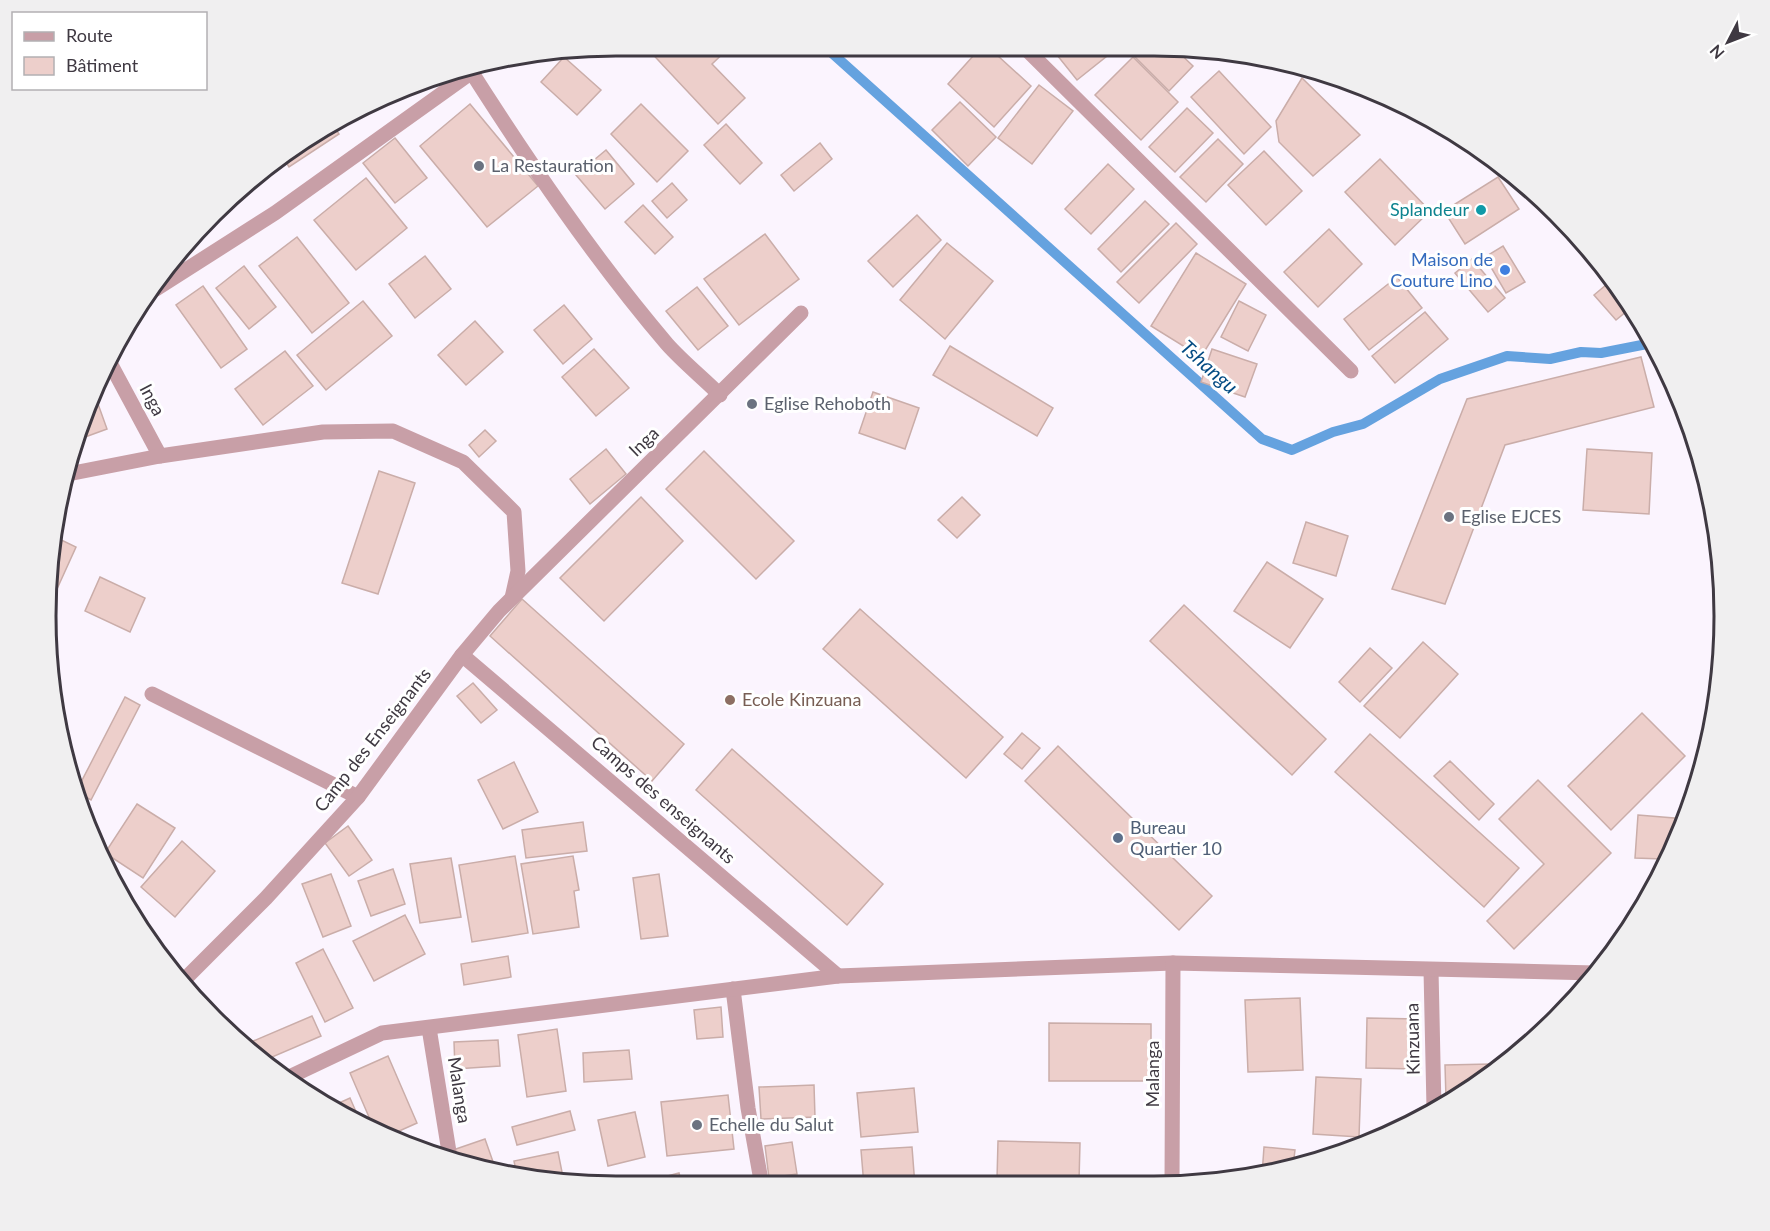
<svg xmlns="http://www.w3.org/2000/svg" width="1770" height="1231" viewBox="0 0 1770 1231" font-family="Lato,sans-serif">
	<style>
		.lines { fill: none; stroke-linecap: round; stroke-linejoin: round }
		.stream { stroke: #65a2df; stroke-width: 10 }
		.building { fill: #edcfcb; stroke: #caada9; stroke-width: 1.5 }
		.minor { stroke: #c89fa7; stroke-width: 15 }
		.worship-dot { fill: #6b7280; stroke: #fff; stroke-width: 2 }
		.culture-dot { fill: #0f9aa8; stroke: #fff; stroke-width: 2 }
		.shop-dot { fill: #3f7fe0; stroke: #fff; stroke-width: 2 }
		.education-dot { fill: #8d6e63; stroke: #fff; stroke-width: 2 }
		.service-dot { fill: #5c6f8a; stroke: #fff; stroke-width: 2 }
		.labels { text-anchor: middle; stroke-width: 6; stroke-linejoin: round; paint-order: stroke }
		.worship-label { font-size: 18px; fill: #5b616d; stroke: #fff; text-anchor: start }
		.culture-label { font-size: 18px; fill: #0d838f; stroke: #fff; text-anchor: end }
		.shop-label { font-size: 18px; fill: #366cbe; stroke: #fff; text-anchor: end }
		.street-label { font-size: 18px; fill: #3f3942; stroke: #fff }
		.education-label { font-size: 18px; fill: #785e54; stroke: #fff; text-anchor: start }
		.service-label { font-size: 18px; fill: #4e5e75; stroke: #fff; text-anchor: start }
		.water-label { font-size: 20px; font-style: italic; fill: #034b83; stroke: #fff }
		.rim { fill: none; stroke: #3f3942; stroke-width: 3 }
	</style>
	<rect width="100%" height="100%" fill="#fbf4fe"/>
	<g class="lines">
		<!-- stream -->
		<polyline class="stream" points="823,45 1262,439 1292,450 1333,432 1363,424 1440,379 1507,356 1550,359 1581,352 1601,353 1652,343"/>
	</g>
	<!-- building -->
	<g class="building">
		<polygon points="644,45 732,45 712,64 745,98 718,124"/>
		<polygon points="946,45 966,45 957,56"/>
		<polygon points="983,45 986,45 1031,86 994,127 948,84"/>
		<polygon points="1049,45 1107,45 1112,52 1077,80"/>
		<polygon points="1123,45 1173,47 1193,66 1169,91"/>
		<polygon points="564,57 601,90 577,115 541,82"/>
		<polygon points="1133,57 1178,102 1141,140 1095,95"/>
		<polygon points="1219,71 1271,127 1244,154 1191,97"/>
		<polygon points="1302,78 1360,135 1313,176 1279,142 1276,121"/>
		<polygon points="1039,85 1073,111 1032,164 998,138"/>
		<polygon points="960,102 996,137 968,166 932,130"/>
		<polygon points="470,104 538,186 487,227 420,146"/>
		<polygon points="641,104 688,151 657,182 611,134"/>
		<polygon points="1187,108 1213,133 1175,172 1149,147"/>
		<polygon points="726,124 762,163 740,184 704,145"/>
		<polygon points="333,125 339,134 289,167 282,156 299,141"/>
		<polygon points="395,138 427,178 395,203 363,163"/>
		<polygon points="1218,139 1243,164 1206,202 1180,177"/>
		<polygon points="820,143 832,159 794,191 781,175"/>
		<polygon points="606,150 634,184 605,209 576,175"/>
		<polygon points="1264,151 1302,191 1266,225 1228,185"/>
		<polygon points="1380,159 1430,211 1395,245 1345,192"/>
		<polygon points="1108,164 1134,189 1091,234 1065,209"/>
		<polygon points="1498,177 1519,209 1465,244 1444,211"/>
		<polygon points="366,178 407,228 356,270 314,220"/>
		<polygon points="672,183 687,200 667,218 652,201"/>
		<polygon points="1145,201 1169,224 1121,272 1098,249"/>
		<polygon points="643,205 673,237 655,254 625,222"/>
		<polygon points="917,215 941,240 893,287 868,261"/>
		<polygon points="1176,223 1197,244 1139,303 1117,282"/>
		<polygon points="1329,229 1362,264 1318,307 1284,272"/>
		<polygon points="765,234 799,279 739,325 704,279"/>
		<polygon points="297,237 349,303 312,333 259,266"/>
		<polygon points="947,243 993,281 945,339 900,300"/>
		<polygon points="1503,246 1525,282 1506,293 1485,257"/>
		<polygon points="1196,253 1246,284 1201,357 1151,326"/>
		<polygon points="425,256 451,289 415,318 389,284"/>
		<polygon points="1472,259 1505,298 1488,312 1455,273"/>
		<polygon points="244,266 276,307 249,329 216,288"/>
		<polygon points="1397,277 1422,308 1369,350 1344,319"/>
		<polygon points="1613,279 1633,306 1616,320 1594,295"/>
		<polygon points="203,286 247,349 221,368 176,305"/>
		<polygon points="697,287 728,326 698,350 666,311"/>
		<polygon points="363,301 392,336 326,390 297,355"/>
		<polygon points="1239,301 1266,315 1248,351 1221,337"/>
		<polygon points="564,305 592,339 563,364 534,330"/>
		<polygon points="1425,312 1448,339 1395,383 1372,356"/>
		<polygon points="475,321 503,352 466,385 438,355"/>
		<polygon points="950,346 1053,408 1037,436 933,375"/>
		<polygon points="594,349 629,388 596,416 562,377"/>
		<polygon points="1212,349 1257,364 1245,397 1201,382"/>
		<polygon points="285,351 313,386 263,425 235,389"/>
		<polygon points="1641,357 1654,407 1505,445 1445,604 1392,589 1467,399"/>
		<polygon points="93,390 107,429 77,440 89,397"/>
		<polygon points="873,392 919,408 905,449 859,433"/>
		<polygon points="485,430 496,441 479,457 469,445"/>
		<polygon points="606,449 626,474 590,504 570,479"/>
		<polygon points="1587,449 1652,453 1649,514 1583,510"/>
		<polygon points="704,451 794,541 756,579 666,489"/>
		<polygon points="379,471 415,483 378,594 342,583"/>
		<polygon points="641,497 683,541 604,621 560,578"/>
		<polygon points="962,497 980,515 957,538 938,520"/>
		<polygon points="1306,522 1348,536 1336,576 1293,563"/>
		<polygon points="51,535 76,547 52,600 50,541"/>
		<polygon points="1267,562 1323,599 1290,648 1234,611"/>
		<polygon points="100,577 145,598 130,632 85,611"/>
		<polygon points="522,599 684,744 652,781 490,636"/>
		<polygon points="1184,605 1326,739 1292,775 1150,641"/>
		<polygon points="860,609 1003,737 966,778 823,649"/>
		<polygon points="1423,642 1458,674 1400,738 1364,706"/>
		<polygon points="1370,648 1392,668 1360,702 1339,682"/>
		<polygon points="473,683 497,710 481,723 457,696"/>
		<polygon points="125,697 140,705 91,800 79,793 77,790"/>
		<polygon points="1642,713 1685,756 1611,830 1568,786"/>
		<polygon points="1022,733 1040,748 1022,769 1004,754"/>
		<polygon points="1370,734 1519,868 1484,907 1335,772"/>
		<polygon points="1058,746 1212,896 1179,930 1025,781"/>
		<polygon points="732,749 883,884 847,925 696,790"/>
		<polygon points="1450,761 1494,804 1479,820 1434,776"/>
		<polygon points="514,762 538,812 503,829 478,780"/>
		<polygon points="1538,780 1611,853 1514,949 1487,921 1544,864 1499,819"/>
		<polygon points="137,804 175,828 143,878 105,853"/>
		<polygon points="1638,815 1686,819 1681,834 1671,853 1663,852 1663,859 1635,858"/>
		<polygon points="583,822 587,851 526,858 522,830"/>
		<polygon points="348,826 372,860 349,876 325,843"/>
		<polygon points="182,841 215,871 175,917 141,887"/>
		<polygon points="515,856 528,933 472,942 459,865"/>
		<polygon points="573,856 579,890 574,891 579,927 533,934 521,864"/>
		<polygon points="451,858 461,917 420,923 410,864"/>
		<polygon points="393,869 405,904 371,916 358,881"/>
		<polygon points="331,874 351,926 323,937 302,884"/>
		<polygon points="659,874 668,936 641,939 633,878"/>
		<polygon points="405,915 425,954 374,981 353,941"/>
		<polygon points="323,949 353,1008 325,1022 296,963"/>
		<polygon points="508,956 511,977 464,985 461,964"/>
		<polygon points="1300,998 1303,1070 1248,1072 1245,1000"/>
		<polygon points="721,1007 723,1037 697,1039 694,1010"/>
		<polygon points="312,1016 321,1036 263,1061 244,1045"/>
		<polygon points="1367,1018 1418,1019 1417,1069 1366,1068"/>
		<polygon points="1049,1023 1151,1024 1151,1081 1049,1081"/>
		<polygon points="557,1029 566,1091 527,1097 518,1035"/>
		<polygon points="498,1040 500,1066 455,1069 454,1042"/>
		<polygon points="629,1050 632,1079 584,1082 583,1053"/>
		<polygon points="388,1056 417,1123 386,1137 375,1131 350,1073"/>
		<polygon points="1491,1064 1491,1067 1446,1099 1445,1065"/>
		<polygon points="1316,1077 1361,1079 1359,1137 1313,1134"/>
		<polygon points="814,1085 815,1117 761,1119 759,1087"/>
		<polygon points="914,1088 918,1132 861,1137 857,1093"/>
		<polygon points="728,1095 734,1149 667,1156 661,1102"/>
		<polygon points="350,1098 361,1123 330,1107"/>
		<polygon points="570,1111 575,1130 517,1145 512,1127"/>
		<polygon points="635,1112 645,1157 608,1166 598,1120"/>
		<polygon points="485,1139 497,1173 457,1161 453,1150"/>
		<polygon points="998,1141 1080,1143 1079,1181 997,1179"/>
		<polygon points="1347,1141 1367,1141 1347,1147"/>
		<polygon points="792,1142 797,1174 769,1178 765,1146"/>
		<polygon points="912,1147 915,1186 864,1186 861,1150"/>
		<polygon points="1264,1147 1295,1150 1293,1166 1262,1175"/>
		<polygon points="558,1152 563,1177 548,1179 517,1176 514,1161"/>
		<polygon points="679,1173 682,1186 630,1186"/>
	</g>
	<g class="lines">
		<!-- minor -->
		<g class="minor">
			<polyline points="1022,45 1351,371"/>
			<path d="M 467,65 C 528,161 593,257 667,344 C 683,362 703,378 720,395"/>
			<polyline points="156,289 275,213 472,72"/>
			<polyline points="110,363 160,456"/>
			<polyline points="68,474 160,456 323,432 393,431 463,462 514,512 518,571 512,598"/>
			<polyline points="1720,565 1721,651"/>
			<polyline points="462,655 838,976"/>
			<polyline points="152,694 358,797"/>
			<polyline points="1431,970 1434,1108"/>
			<polyline points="184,980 266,898 358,797 462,655 499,611 801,313"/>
			<polyline points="733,989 748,1108 762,1186"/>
			<polyline points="429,1028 450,1158"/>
			<polyline points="285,1079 382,1033 838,976 1173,963 1595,973"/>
			<polyline points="1172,1184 1173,963"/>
		</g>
	</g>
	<!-- markers -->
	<g class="worship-dot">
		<circle cx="479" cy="166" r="6"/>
		<circle cx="752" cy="404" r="6"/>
		<circle cx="1449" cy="517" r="6"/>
		<circle cx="697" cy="1125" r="6"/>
	</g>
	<circle class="culture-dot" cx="1481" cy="210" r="6"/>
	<circle class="shop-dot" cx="1505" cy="270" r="6"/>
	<circle class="education-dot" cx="730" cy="700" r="6"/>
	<circle class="service-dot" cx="1118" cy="838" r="6"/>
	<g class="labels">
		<!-- worship labels -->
		<g class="worship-label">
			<text x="491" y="172">La Restauration</text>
			<text x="764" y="410">Eglise Rehoboth</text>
			<text x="1461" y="523">Eglise EJCES</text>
			<text x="709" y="1131">Echelle du Salut</text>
		</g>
		<!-- culture labels -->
		<g class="culture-label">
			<text x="1469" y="216">Splandeur</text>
		</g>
		<!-- shop labels -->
		<g class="shop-label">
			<text x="1493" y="266">Maison de<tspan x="1493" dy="21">Couture Lino</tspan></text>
		</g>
		<!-- street labels -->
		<g class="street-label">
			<text transform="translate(152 400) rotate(62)" y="6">Inga</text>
			<text transform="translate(644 442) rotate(-44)" y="6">Inga</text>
			<text transform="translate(373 740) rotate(-52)" y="6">Camp des Enseignants</text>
			<text transform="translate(663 800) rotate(41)" y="6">Camps des enseignants</text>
			<text transform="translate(1413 1039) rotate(-91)" y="6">Kinzuana</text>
			<text transform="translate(1153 1074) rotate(-90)" y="6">Malanga</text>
			<text transform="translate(459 1090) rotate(81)" y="6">Malanga</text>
		</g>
		<!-- education labels -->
		<g class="education-label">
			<text x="742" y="706">Ecole Kinzuana</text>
		</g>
		<!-- service labels -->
		<g class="service-label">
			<text x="1130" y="834">Bureau<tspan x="1130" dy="21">Quartier 10</tspan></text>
		</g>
		<!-- water labels -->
		<g class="water-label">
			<text transform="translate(1209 367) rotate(42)" y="7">Tshangu</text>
		</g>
	</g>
	<!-- crop -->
	<path d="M0 0H1770V1231H0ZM616 56H1154A560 560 0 0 1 1714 616V616A560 560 0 0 1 1154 1176H616A560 560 0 0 1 56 616V616A560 560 0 0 1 616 56Z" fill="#f0eff0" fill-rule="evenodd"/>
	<path class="rim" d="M616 56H1154A560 560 0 0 1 1714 616V616A560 560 0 0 1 1154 1176H616A560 560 0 0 1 56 616V616A560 560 0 0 1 616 56Z"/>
	<!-- legend -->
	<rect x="12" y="12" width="195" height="78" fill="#ffffff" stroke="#b2b0b3" stroke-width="1.5"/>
	<rect x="24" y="32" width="30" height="9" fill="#c89fa7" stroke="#b2b0b3" stroke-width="1.5"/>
	<text x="66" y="42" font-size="18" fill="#3f3942">Route</text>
	<rect x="24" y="57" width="30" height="18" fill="#edcfcb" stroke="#b2b0b3" stroke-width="1.5"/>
	<text x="66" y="72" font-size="18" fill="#3f3942">Bâtiment</text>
	<!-- north arrow -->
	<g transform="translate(1728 42) rotate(228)" stroke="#ffffff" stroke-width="4.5" paint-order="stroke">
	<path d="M0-4.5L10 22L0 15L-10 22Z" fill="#3f3942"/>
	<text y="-9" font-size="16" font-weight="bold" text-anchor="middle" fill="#3f3942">N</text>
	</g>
</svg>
